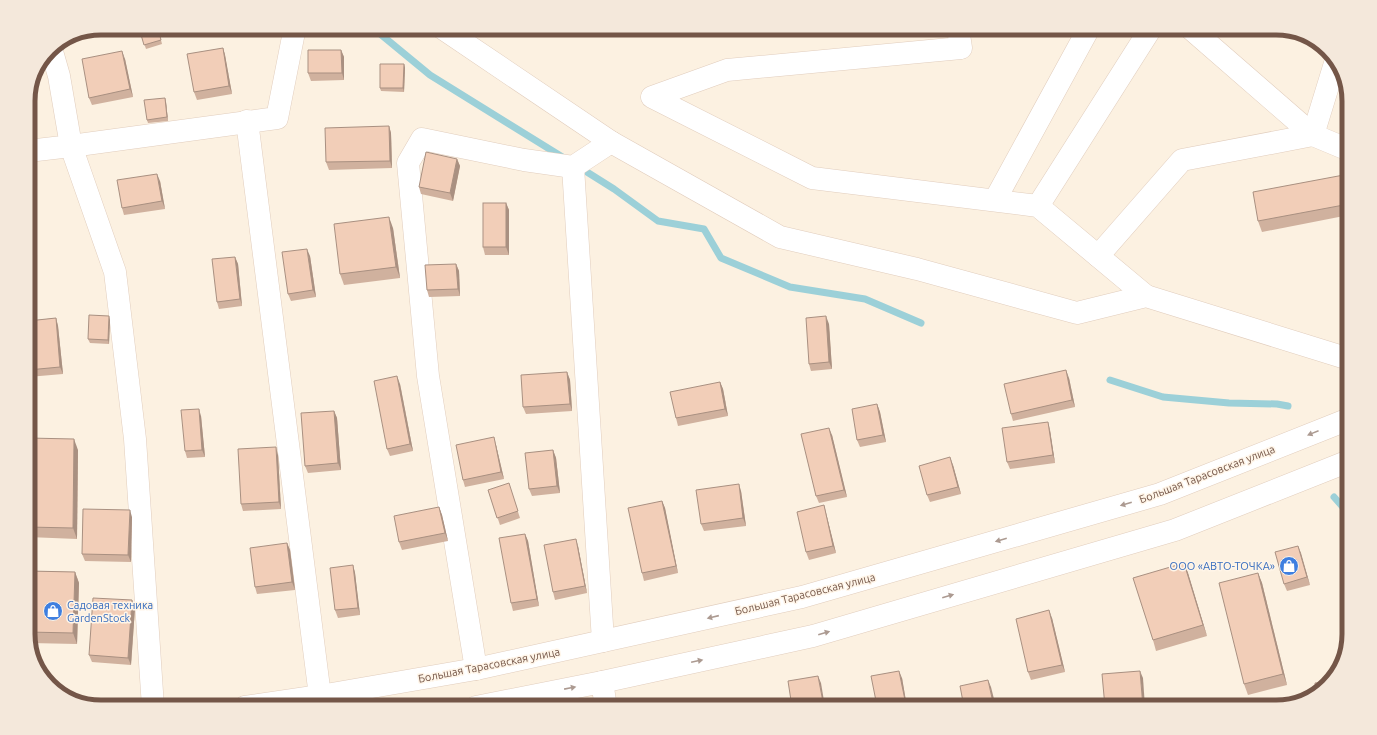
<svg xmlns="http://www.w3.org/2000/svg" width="1377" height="735" viewBox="0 0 1377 735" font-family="Ubuntu,sans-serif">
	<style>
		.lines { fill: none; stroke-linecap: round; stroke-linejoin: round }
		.stream { stroke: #9cd0d8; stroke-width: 7 }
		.minor-casing { stroke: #e1cdbd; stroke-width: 23 }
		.minor { stroke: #fff; stroke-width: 22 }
		.wall { fill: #d0b19e }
		.shaded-wall { fill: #a99081 }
		.building { fill: #f2ceb8; stroke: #a99081 }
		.oneway { fill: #ac9a91 }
		.labels { text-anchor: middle; stroke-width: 3; stroke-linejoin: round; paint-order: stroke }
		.street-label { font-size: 11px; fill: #745648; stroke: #fff5e8 }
		.shop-label { font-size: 11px; fill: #366cbe; stroke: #fff5e8; text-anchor: end }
		.rim { fill: none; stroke: #745648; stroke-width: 5 }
	</style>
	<rect width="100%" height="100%" fill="#fcf1e1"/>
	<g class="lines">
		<!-- stream -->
		<g class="stream">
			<polyline points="373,28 430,75 564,158"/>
			<polyline points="579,167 614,189 658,221 704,229 721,258 790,287 865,299 921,323"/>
			<polyline points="1110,380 1163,397 1229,403 1277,404 1288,406"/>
			<polyline points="1334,497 1349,514"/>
		</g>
		<defs>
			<g id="minor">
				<polyline points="442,28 611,142 780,237 917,269 1077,313 1146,296 1349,359"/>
				<polyline points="958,28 961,48 727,70 652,97 812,178 1038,206 1146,296"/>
				<polyline points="1190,28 1313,135 1349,150"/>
				<polyline points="247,121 320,696"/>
				<polyline points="28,151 71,146 59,76 51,48"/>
				<polyline points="573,167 603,641"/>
				<polyline points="995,200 1089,28"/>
				<polyline points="1038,206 1151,28"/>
				<polyline points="1098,256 1182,160 1313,135 1336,60"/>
				<polyline points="476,669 428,376 408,163 422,139 524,160 573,167 611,142"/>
				<polyline points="602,682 606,707"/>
				<polyline points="153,707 135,439 115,272 71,146 277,118 294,32 296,28"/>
				<polyline points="245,707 320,696 476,669 802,597 1160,494 1349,419"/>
				<polyline points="476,707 602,682 813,636 1175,530 1349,461"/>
			</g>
		</defs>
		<!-- minor casing -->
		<use href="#minor" class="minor-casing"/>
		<!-- minor -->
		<use href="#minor" class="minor"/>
	</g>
	<!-- wall -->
	<g class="wall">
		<polygon points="139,28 158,28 162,44 146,49"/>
		<polygon points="1276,28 1295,32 1290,38"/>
		<polygon points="223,48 225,55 232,94 197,100 194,92"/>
		<polygon points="341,50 344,57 344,80 311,81 308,73"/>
		<polygon points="125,59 133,97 92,105 89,98"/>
		<polygon points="404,64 405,68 404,92 381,91 380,88"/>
		<polygon points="165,98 166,102 168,121 148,123 147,120"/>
		<polygon points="389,126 391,133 392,168 329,170 326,162"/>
		<polygon points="457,159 460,166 453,201 421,194 419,187"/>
		<polygon points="1349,174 1349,215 1262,232 1258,221"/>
		<polygon points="160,181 165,209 124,215 122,208"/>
		<polygon points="506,203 509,210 509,255 485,255 483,247"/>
		<polygon points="393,228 400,278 344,285 340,274"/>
		<polygon points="310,256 316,297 291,301 288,294"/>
		<polygon points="235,257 238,264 242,306 219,309 217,302"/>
		<polygon points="456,264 459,271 460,296 429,297 427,290"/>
		<polygon points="56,318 58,326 63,374 28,377 28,321"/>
		<polygon points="110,320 109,344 90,343 88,339"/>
		<polygon points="829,324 832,369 811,371 809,364"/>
		<polygon points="567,372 570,380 572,411 526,414 523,407"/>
		<polygon points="1069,378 1075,407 1013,421 1011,414"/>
		<polygon points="720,382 723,389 728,416 678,426 676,418"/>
		<polygon points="400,384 413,451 390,456 387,449"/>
		<polygon points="877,404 880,412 886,442 860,447 857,440"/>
		<polygon points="334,411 337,418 341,470 308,473 305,466"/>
		<polygon points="201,416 205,457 187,458 185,451"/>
		<polygon points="1050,430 1055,463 1010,469 1007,462"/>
		<polygon points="832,435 847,497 819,503 816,496"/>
		<polygon points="28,438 78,450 77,539 28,537"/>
		<polygon points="496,445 504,479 465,487 463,480"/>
		<polygon points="553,450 556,458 560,493 532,496 529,489"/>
		<polygon points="278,455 281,509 243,511 241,504"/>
		<polygon points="953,465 961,494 930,502 927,495"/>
		<polygon points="488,490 511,490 520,518 500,525"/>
		<polygon points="741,491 746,526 704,531 701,524"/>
		<polygon points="662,501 665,508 678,573 644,581 642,573"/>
		<polygon points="824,505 836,553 809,560 806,552"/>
		<polygon points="439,507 442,515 448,541 402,550 399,542"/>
		<polygon points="132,517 131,562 85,561 82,554"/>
		<polygon points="525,534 528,541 539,606 513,611 511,603"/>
		<polygon points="287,543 290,550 295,590 257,594 255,587"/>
		<polygon points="578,546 587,593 555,600 553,592"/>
		<polygon points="1298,546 1310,585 1287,591 1284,584"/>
		<polygon points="1184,563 1188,573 1207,636 1156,651 1153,640"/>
		<polygon points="353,565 355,573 360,615 338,618 335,610"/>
		<polygon points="28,571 75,572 79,583 77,644 30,643 28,639"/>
		<polygon points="1258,573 1262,583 1287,685 1248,695 1244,684"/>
		<polygon points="132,600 135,608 131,665 92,662 89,655"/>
		<polygon points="1052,618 1065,672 1031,680 1028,672"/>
		<polygon points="902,678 907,707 877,707 877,706"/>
	</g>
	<!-- shaded-wall -->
	<g class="shaded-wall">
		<polygon points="1288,31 1295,32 1290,38"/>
		<polygon points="223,48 225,55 232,94 229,86"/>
		<polygon points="341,50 344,57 344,80 342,73"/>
		<polygon points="122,51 125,59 133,97 130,89"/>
		<polygon points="404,64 405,68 404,92 403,88"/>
		<polygon points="165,98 166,102 168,121 167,117"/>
		<polygon points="389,126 391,133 392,168 390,161"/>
		<polygon points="457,159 460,166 453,201 450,193"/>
		<polygon points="157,174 160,181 165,209 162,201"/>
		<polygon points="506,203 509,210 509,255 506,247"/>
		<polygon points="389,217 393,228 400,278 396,267"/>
		<polygon points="307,249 310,256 316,297 313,290"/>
		<polygon points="235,257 238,264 242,306 240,299"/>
		<polygon points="456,264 459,271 460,296 458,289"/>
		<polygon points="109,316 110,320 109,344 108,340"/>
		<polygon points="826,316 829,324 832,369 829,362"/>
		<polygon points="56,318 58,326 63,374 60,367"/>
		<polygon points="1066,370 1069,378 1075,407 1072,400"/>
		<polygon points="567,372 570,380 572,411 570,404"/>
		<polygon points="397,376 400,384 413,451 410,444"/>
		<polygon points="720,382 723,389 728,416 725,409"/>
		<polygon points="877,404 880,412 886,442 883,435"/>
		<polygon points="199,409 201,416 205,457 202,450"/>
		<polygon points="334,411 337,418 341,470 338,463"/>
		<polygon points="1048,422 1050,430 1055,463 1053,455"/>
		<polygon points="829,428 832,435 847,497 844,490"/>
		<polygon points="494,437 496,445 504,479 501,472"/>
		<polygon points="74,439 78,450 77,539 73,528"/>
		<polygon points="276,447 278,455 281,509 279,502"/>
		<polygon points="553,450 556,458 560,493 557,486"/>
		<polygon points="950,457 953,465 961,494 958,487"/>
		<polygon points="739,484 741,491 746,526 743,518"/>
		<polygon points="662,501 665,508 678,573 676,566"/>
		<polygon points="824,505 836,553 833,546"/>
		<polygon points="439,507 442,515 448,541 445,533"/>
		<polygon points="130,510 132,517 131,562 128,555"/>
		<polygon points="525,534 528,541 539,606 537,599"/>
		<polygon points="576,539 578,546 587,593 585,586"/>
		<polygon points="287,543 290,550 295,590 292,582"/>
		<polygon points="1298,546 1301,553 1310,585 1307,577"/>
		<polygon points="1184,563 1188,573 1207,636 1203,625"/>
		<polygon points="353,565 355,573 360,615 358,608"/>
		<polygon points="75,572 79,583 77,644 73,633"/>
		<polygon points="1258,573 1262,583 1287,685 1283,674"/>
		<polygon points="132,600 135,608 131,665 128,658"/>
		<polygon points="1049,610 1052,618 1065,672 1062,665"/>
		<polygon points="899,671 902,678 907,707 905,700"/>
		<polygon points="1140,671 1143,678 1145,707 1143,707"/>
		<polygon points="818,676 821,683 825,707 824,707"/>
		<polygon points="988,680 991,687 996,707 994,707"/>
	</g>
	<!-- building -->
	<g class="building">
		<polygon points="139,28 158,28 161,40 144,45"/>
		<polygon points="223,48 229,86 194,92 187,54"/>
		<polygon points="308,50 341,50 342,73 308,73"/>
		<polygon points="122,51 130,89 89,98 82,59"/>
		<polygon points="380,64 404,64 403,88 380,88"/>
		<polygon points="165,98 167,117 147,120 144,100"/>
		<polygon points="389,126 390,161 326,162 325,128"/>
		<polygon points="426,152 457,159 450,193 419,187"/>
		<polygon points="157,174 162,201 122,208 117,180"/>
		<polygon points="1349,174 1349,204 1258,221 1253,192"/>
		<rect x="483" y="203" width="23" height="44"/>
		<polygon points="389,217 396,267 340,274 334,224"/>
		<polygon points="307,249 313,290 288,294 282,252"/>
		<polygon points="235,257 240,299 217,302 212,259"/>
		<polygon points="456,264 458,289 427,290 425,265"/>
		<polygon points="89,315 109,316 108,340 88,339"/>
		<polygon points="826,316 829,362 809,364 806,318"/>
		<polygon points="56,318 60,367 28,370 28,321"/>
		<polygon points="1066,370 1072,400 1011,414 1004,384"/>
		<polygon points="567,372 570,404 523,407 521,375"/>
		<polygon points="397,376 410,444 387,449 374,381"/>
		<polygon points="720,382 725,409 676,418 670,392"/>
		<polygon points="877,404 883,435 857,440 852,409"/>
		<polygon points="199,409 202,450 185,451 181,410"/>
		<polygon points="334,411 338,463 305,466 301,413"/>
		<polygon points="1048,422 1053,455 1007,462 1002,428"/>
		<polygon points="829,428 844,490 816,496 801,434"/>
		<polygon points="494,437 501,472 463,480 456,445"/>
		<polygon points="28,438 74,439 73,528 28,527"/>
		<polygon points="276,447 279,502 241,504 238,449"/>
		<polygon points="553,450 557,486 529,489 525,453"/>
		<polygon points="950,457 958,487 927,495 919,466"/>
		<polygon points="509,483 518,511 497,518 488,490"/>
		<polygon points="739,484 743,518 701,524 696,490"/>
		<polygon points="662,501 676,566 642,573 628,508"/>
		<polygon points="824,505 833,546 806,552 797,512"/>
		<polygon points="439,507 445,533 399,542 394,516"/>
		<polygon points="83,509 130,510 128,555 82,554"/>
		<polygon points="525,534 537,599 511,603 499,538"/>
		<polygon points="576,539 585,586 553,592 544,545"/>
		<polygon points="287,543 292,582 255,587 250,548"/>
		<polygon points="1298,546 1307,577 1284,584 1275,552"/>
		<polygon points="1184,563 1203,625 1153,640 1133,578"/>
		<polygon points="353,565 358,608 335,610 330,568"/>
		<polygon points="28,571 75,572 73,633 28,632"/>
		<polygon points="1258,573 1283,674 1244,684 1219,583"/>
		<polygon points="93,598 132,600 128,658 89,655"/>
		<polygon points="1049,610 1062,665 1028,672 1016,619"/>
		<polygon points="899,671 905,700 877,706 871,676"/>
		<polygon points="1140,671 1143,707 1105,707 1102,674"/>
		<polygon points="818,676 824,707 792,707 788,681"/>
		<polygon points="988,680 994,707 964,707 960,686"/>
		<polygon points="1327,682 1316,693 1315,683"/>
		<polygon points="747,700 749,707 722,707"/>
	</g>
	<!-- one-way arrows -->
	<defs><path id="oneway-solid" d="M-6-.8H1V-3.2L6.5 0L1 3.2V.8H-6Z"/></defs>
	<g class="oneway">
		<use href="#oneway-solid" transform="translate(1313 433) rotate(158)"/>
		<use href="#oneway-solid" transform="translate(1126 504) rotate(164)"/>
		<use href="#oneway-solid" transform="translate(1001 540) rotate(164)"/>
		<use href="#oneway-solid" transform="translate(948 596) rotate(-16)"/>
		<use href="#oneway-solid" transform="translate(713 617) rotate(167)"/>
		<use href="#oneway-solid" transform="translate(824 633) rotate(-16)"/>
		<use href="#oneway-solid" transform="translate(697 661) rotate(-12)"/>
		<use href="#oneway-solid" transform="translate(570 688) rotate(-11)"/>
	</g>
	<!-- icons -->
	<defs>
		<symbol id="shop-disc" viewBox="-11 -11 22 22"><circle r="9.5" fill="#3f7fe0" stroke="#fff5e8"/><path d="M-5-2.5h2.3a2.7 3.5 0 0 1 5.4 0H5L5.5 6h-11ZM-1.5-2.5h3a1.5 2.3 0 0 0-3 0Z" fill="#fff"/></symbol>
	</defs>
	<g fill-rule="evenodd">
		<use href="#shop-disc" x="1278" y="555" width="22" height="22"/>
		<use href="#shop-disc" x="42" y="600" width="22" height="22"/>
	</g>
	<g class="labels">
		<!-- street labels -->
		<g class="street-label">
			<text transform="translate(1207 474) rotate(-21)" y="4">Большая Тарасовская улица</text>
			<text transform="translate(805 594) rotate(-14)" y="4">Большая Тарасовская улица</text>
			<text transform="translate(489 665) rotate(-11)" y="4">Большая Тарасовская улица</text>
		</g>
		<!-- shop labels -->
		<g class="shop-label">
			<text x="1275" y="570">ООО «АВТО-ТОЧКА»</text>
			<text x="67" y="609" text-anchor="start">Садовая техника<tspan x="67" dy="13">GardenStock</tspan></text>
		</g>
	</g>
	<!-- crop -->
	<path d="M0 0H1377V735H0ZM101 35H1276A66 66 0 0 1 1342 101V634A66 66 0 0 1 1276 700H101A66 66 0 0 1 35 634V101A66 66 0 0 1 101 35Z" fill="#f4e8db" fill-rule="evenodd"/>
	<path class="rim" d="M101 35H1276A66 66 0 0 1 1342 101V634A66 66 0 0 1 1276 700H101A66 66 0 0 1 35 634V101A66 66 0 0 1 101 35Z"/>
</svg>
